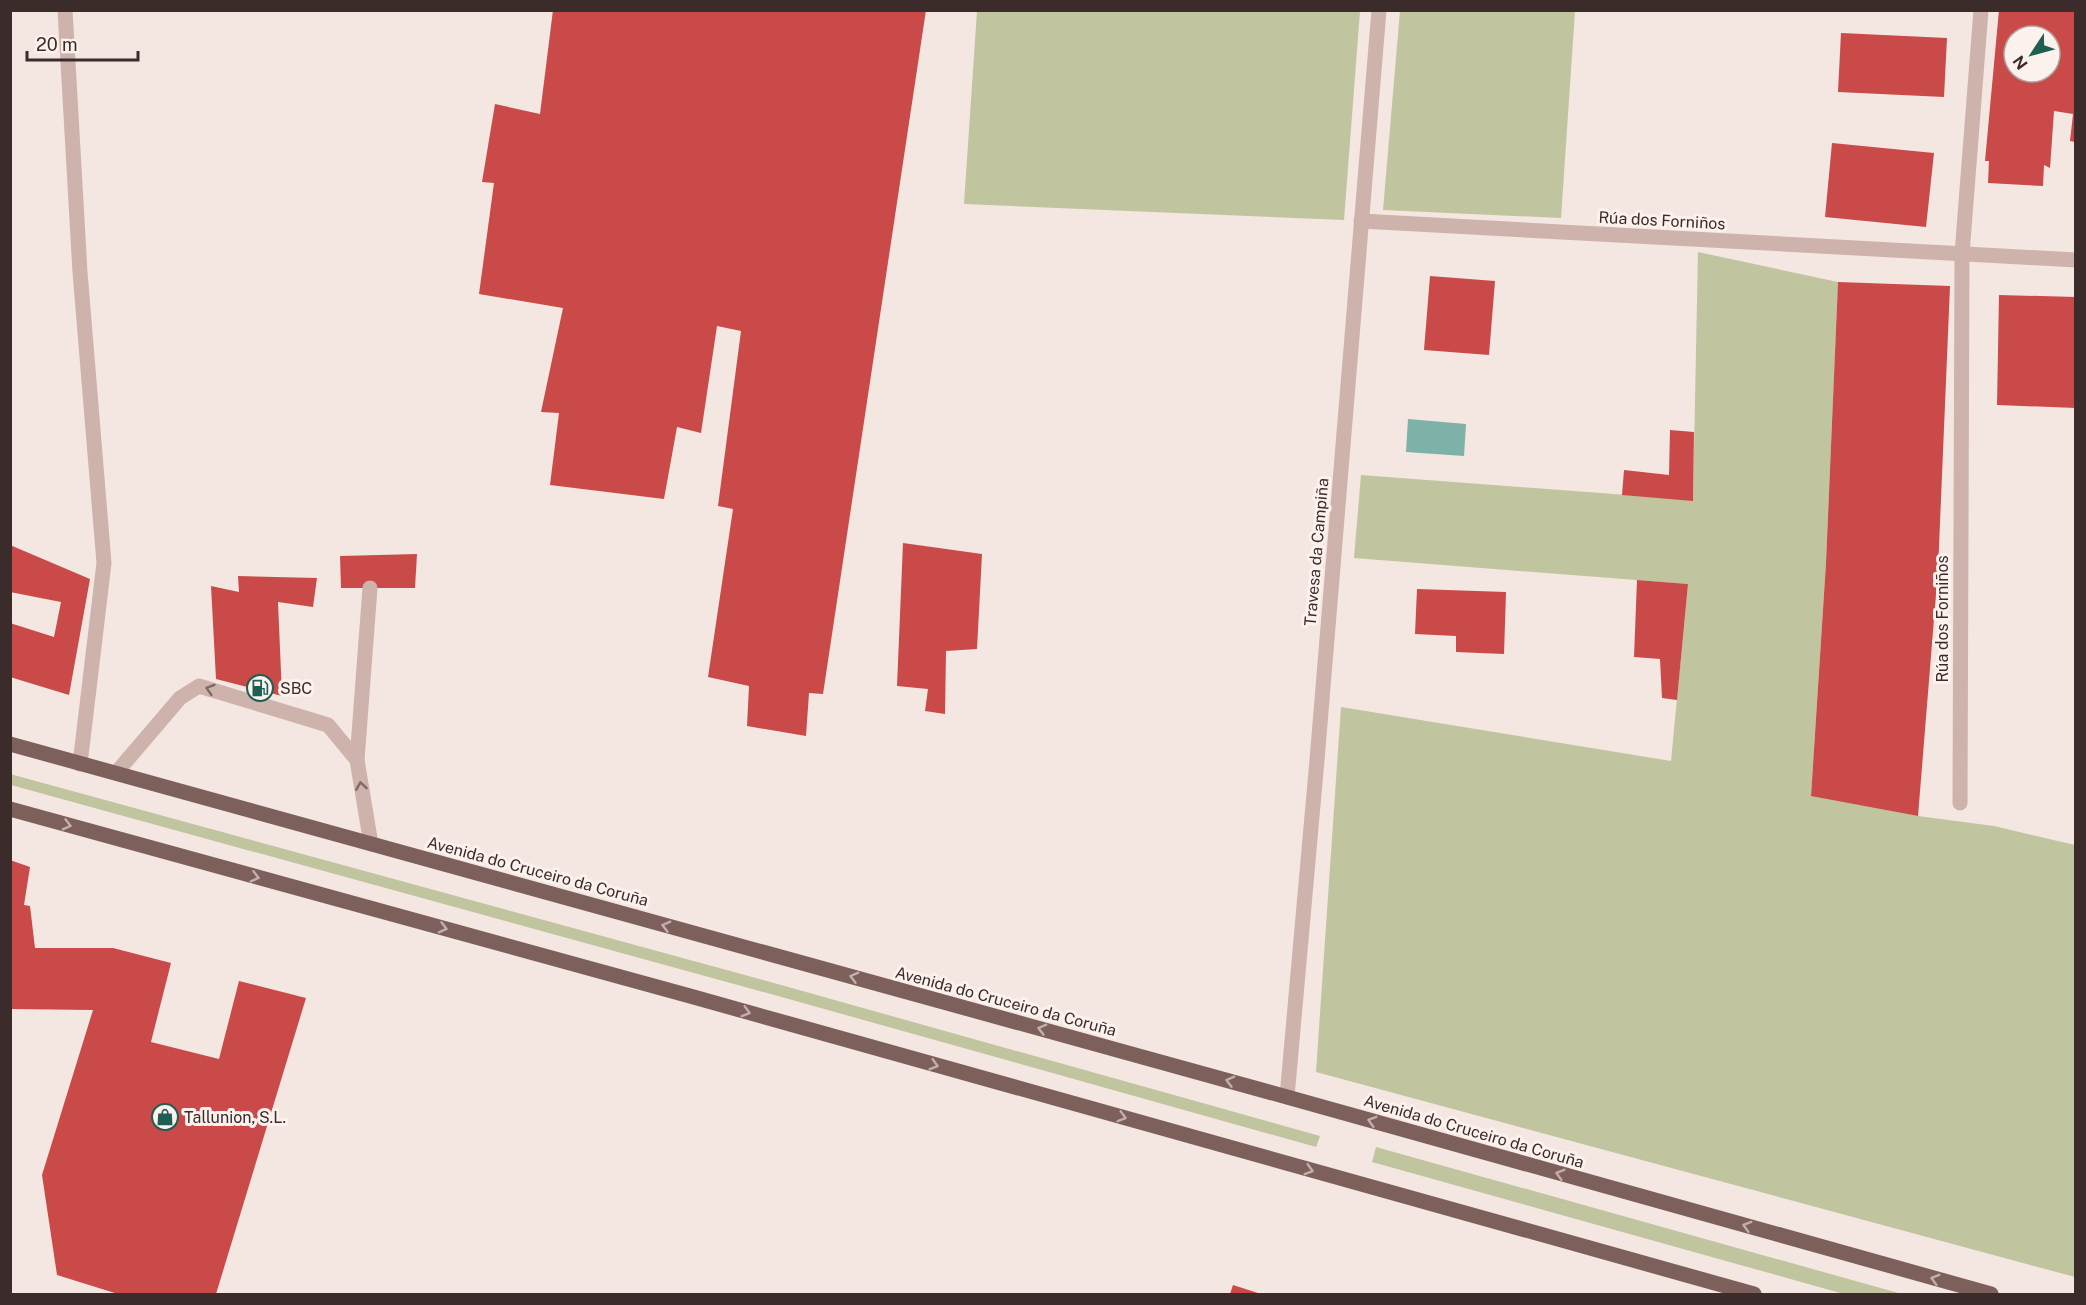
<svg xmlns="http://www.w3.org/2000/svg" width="2086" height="1305" viewBox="0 0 2086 1305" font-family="'Public Sans',sans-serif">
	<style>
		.green { fill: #c0c49f }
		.water { fill: #7eb2a8 }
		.building { fill: #c94a49; fill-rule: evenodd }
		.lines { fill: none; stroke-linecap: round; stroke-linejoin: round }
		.service { stroke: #cdb3ab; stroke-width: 15 }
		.minor { stroke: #cdb3ab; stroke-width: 15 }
		.primary { stroke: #7d5f5b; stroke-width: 15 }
		.oneway { stroke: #7d6965 }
		.oneway2 { stroke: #c2afab }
		.labels { text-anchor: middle; stroke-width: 6; stroke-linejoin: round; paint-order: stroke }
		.street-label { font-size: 16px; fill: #3b2c2b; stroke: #fbf1ed }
		.poi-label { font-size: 16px; fill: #3b2c2b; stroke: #fbf1ed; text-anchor: start }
	</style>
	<rect width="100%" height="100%" fill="#f4e6e0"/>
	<!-- green -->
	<g class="green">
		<polygon points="977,11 1360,11 1344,220 964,204"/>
		<polygon points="1400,11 1575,11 1561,218 1383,210"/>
		<polygon points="1698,252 1838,282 1826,563 1811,795 1918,816 1994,826 2075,845 2075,1277 1316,1072 1341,707 1671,761 1688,584 1354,558 1361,475 1693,500"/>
		<polygon points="10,774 781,985 1320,1136 1316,1147 778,996 11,785"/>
		<polygon points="1376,1147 1902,1294 1844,1294 1372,1162"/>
	</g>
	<!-- water -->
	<polygon class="water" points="1408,419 1466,424 1464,456 1406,452"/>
	<!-- building -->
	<g class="building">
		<polygon points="553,10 926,10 823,694 809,693 806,736 747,726 749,686 708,677 733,509 718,506 741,331 717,326 701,433 677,427 664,499 550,485 559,413 541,412 563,308 479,294 494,183 482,182 495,104 540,114"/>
		<path d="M 1999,10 L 2076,10 L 2076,142 L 2070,141 L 2073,114 L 2054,111 L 2050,168 L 2044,165 L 2043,186 L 1988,183 L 1989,161 L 1985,161 ZM 2014,36 L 2050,36 L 2050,72 L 2014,72 Z"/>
		<polygon points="1841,33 1947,38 1944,97 1838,92"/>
		<polygon points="1832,143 1934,153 1926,227 1825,217"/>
		<polygon points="1430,276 1495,281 1489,355 1424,350"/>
		<polygon points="1838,282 1950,286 1938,570 1918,816 1811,796 1826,563"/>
		<polygon points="1999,295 2076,297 2076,408 1997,405"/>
		<polygon points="1670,430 1694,432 1693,501 1622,495 1624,470 1669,475"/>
		<polygon points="903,543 982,554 977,649 946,651 945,714 925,711 928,689 897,686"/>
		<polygon points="10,545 90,579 69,695 10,677 10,623 54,637 61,602 10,592"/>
		<polygon points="417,554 415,588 341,588 340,556"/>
		<polygon points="238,576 317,578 313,607 278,602 282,696 216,679 211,586 239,592"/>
		<polygon points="1637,580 1688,584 1677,700 1662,698 1660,659 1634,657"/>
		<polygon points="1417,589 1506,592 1504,654 1456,652 1456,636 1415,634"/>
		<polygon points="10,860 30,867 24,905 30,906 35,948 113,948 171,963 151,1042 219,1059 239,981 306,998 216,1294 118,1294 57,1275 42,1175 93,1010 10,1009"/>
		<polygon points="1233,1285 1261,1294 1230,1294"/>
	</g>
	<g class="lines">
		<!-- service -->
		<g class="service">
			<polyline points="357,760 370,588"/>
			<polyline points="116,773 180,698 199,686 328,725 357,760 371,844"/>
		</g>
		<!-- minor -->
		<g class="minor">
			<polyline points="65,10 80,272 104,563 80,764"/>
			<polyline points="1361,221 2076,260"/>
			<polyline points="1960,803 1962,254 1981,10"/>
			<polyline points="1287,1097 1317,760 1379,10"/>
		</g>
		<!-- primary -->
		<g class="primary">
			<polyline points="10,744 1287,1097 1991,1294"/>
			<polyline points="10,809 690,996 1754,1294"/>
		</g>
	</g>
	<!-- one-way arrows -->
	<defs><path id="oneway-chevron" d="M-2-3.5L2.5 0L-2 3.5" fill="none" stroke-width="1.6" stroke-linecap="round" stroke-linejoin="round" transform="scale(1.5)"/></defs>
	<g class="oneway">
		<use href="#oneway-chevron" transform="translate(210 689) rotate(-163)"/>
		<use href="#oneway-chevron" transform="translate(361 786) rotate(-99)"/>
	</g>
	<g class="oneway2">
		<use href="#oneway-chevron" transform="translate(67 825) rotate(15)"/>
		<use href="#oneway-chevron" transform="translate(255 877) rotate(15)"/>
		<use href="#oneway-chevron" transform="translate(666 926) rotate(-165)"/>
		<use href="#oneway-chevron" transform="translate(443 928) rotate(15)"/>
		<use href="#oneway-chevron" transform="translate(854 977) rotate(-165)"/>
		<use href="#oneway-chevron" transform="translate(746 1012) rotate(16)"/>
		<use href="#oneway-chevron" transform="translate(1042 1029) rotate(-165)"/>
		<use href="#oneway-chevron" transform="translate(934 1065) rotate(16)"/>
		<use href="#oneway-chevron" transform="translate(1230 1081) rotate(-165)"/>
		<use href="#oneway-chevron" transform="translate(1122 1117) rotate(16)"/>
		<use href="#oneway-chevron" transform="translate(1372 1121) rotate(-164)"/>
		<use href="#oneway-chevron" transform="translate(1309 1170) rotate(16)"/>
		<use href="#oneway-chevron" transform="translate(1560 1174) rotate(-164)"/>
		<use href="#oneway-chevron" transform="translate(1747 1226) rotate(-164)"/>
		<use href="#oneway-chevron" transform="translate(1935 1279) rotate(-164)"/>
	</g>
	<!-- icons -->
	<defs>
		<symbol id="fuel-ring" viewBox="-11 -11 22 22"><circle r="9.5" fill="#fbf1ed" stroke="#1e5e53" stroke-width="1.5"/><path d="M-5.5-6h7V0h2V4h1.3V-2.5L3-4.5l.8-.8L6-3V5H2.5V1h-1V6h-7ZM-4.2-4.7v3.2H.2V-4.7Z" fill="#1e5e53"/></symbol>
		<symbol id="shop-ring" viewBox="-11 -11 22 22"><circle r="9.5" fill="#fbf1ed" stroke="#1e5e53" stroke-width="1.5"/><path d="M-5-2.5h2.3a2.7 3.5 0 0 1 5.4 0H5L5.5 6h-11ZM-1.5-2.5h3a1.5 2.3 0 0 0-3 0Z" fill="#1e5e53"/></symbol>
	</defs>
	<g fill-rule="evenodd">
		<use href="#fuel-ring" x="245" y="673" width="30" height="30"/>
		<use href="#shop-ring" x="150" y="1102" width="30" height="30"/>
	</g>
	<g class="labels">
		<!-- street labels -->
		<g class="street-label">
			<text transform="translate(1662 220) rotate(3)" y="6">Rúa dos Forniños</text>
			<text transform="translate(1316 552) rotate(-85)" y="6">Travesa da Campiña</text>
			<text transform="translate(1942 619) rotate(-90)" y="6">Rúa dos Forniños</text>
			<text transform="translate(538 871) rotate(15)" y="6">Avenida do Cruceiro da Coruña</text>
			<text transform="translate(1006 1001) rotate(15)" y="6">Avenida do Cruceiro da Coruña</text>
			<text transform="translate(1474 1131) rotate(16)" y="6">Avenida do Cruceiro da Coruña</text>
		</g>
		<!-- poi labels -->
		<g class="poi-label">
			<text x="280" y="694">SBC</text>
			<text x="184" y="1123">Tallunion, S.L.</text>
		</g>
	</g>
	<!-- border -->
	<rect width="2086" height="1305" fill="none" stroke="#3b2c2b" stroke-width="24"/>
	<!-- north arrow -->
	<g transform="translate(2032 54) rotate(234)"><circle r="28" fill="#fbf1ed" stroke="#aea29f" stroke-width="1.5"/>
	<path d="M0-4.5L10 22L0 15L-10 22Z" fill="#1e5e53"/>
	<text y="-9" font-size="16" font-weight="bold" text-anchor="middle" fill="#3b2c2b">N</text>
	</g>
	<!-- scale -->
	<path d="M27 51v9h111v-9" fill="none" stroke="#3b2c2b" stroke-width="3"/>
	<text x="36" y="51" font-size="18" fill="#3b2c2b" stroke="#fbf1ed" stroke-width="4.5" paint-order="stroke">20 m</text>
</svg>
